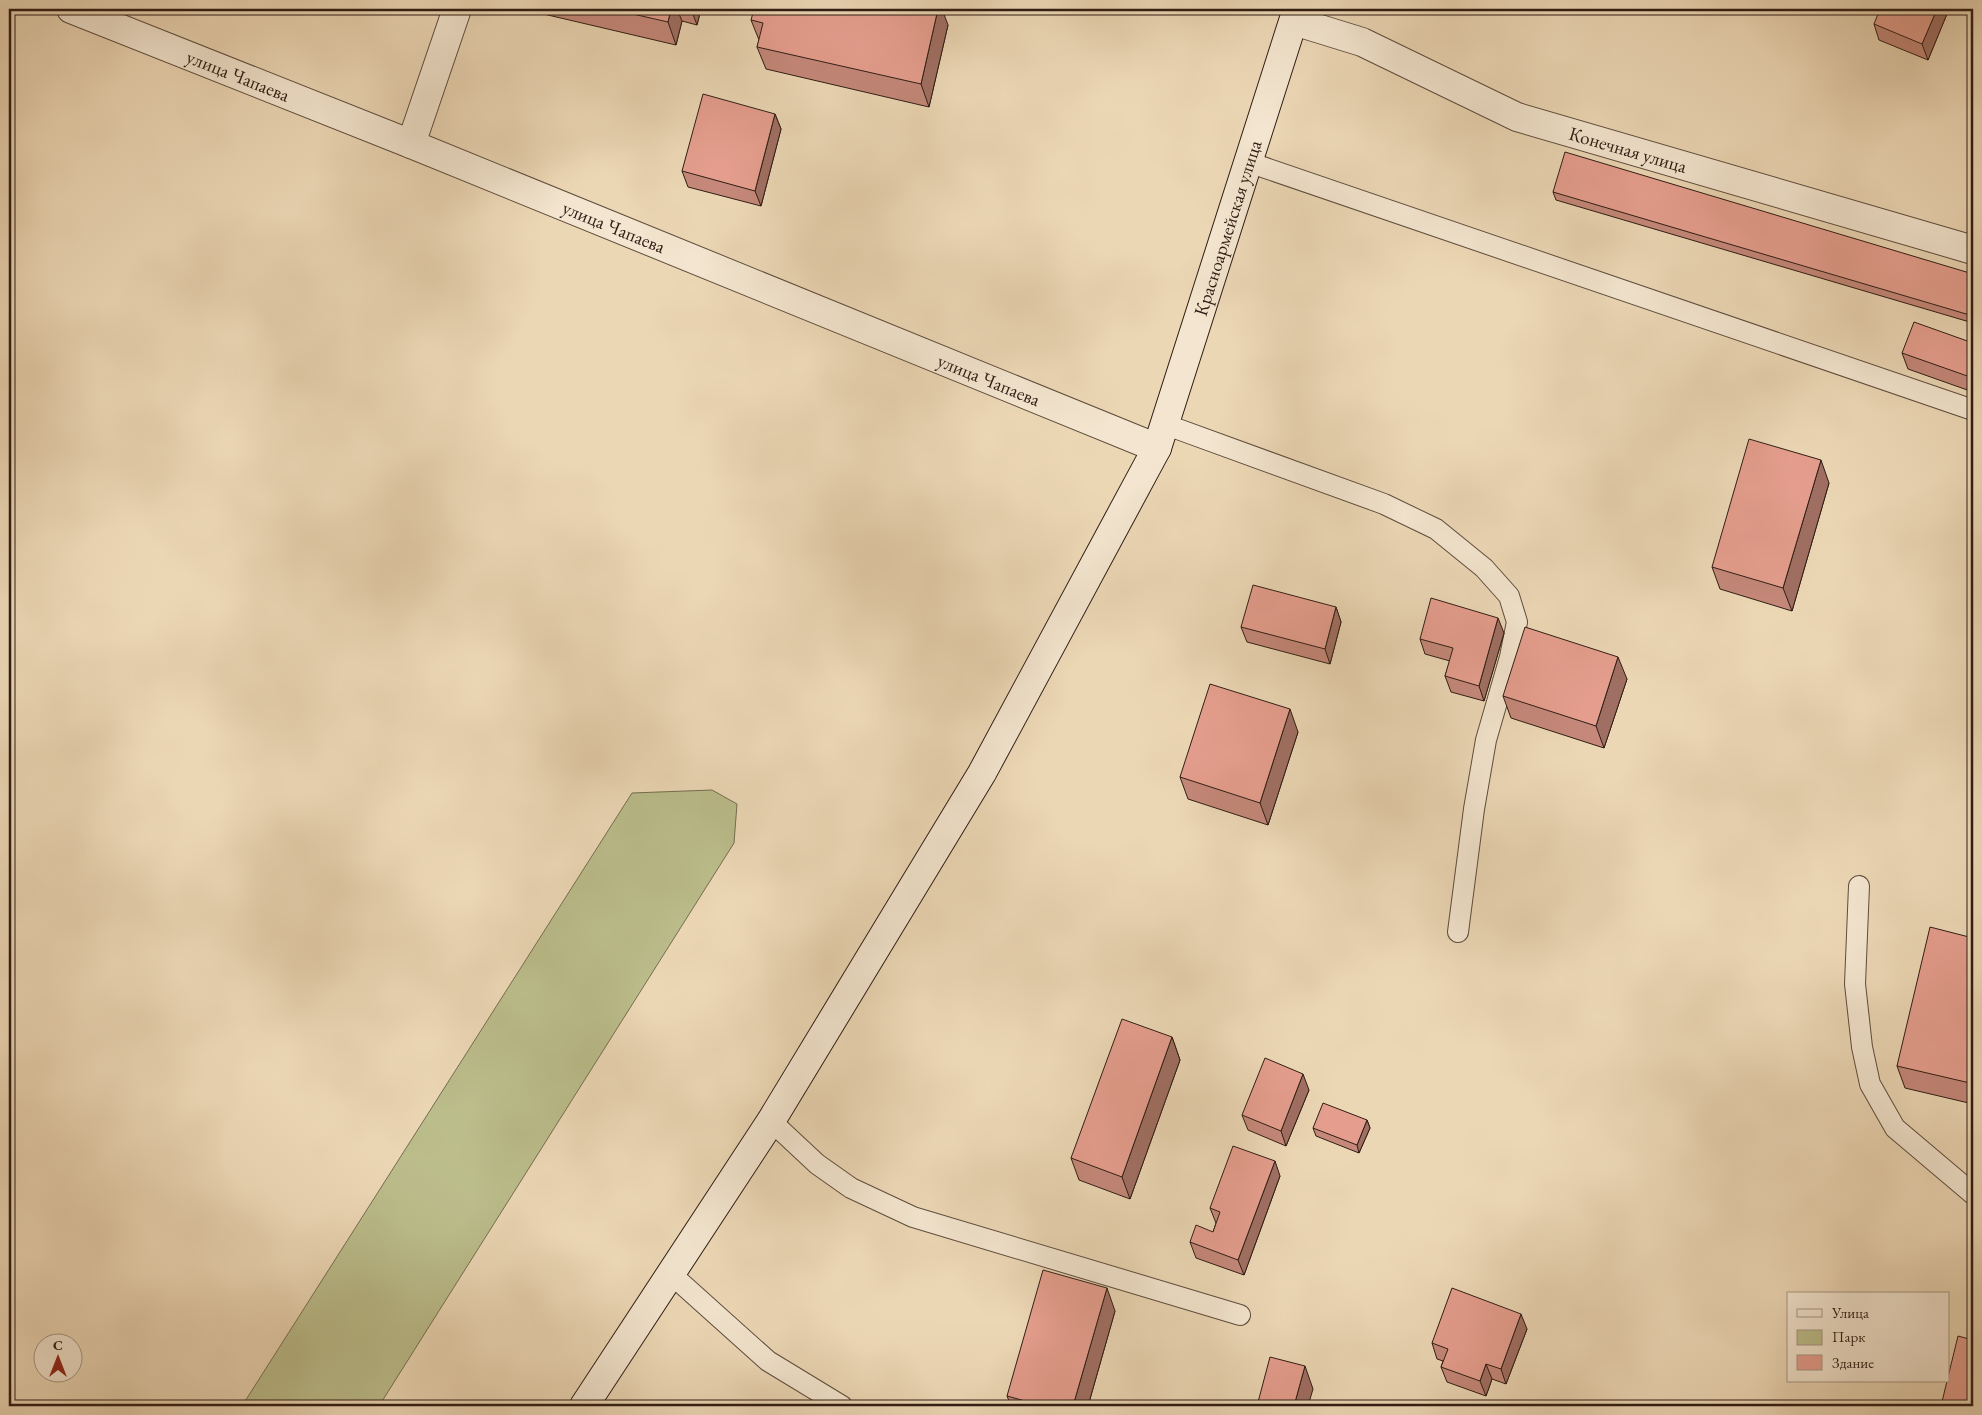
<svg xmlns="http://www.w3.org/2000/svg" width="1982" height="1415" viewBox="0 0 1982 1415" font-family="'EB Garamond',serif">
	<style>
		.green { fill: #bbbd8b; stroke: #756d50 }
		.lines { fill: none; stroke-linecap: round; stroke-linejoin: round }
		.service-casing { stroke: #5e4c3c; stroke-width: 22 }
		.minor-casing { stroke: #5e4c3c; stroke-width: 30 }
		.tertiary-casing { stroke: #5e4c3c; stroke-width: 30 }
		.secondary-casing { stroke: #2f1d14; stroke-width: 30 }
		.service { stroke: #f3e5cf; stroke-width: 20 }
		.minor { stroke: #f3e5cf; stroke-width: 28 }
		.tertiary { stroke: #f3e5cf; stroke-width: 28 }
		.secondary { stroke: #f3e5cf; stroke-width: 28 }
		.wall { fill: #c5887a; stroke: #2f1d14 }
		.shaded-wall { fill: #a06f63; stroke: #2f1d14 }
		.building { fill: #e59e8e; stroke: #2f1d14 }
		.labels { text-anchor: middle; stroke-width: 4; stroke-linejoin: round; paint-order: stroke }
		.street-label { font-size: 19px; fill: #2f1d14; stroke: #f3e5cf }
	</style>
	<rect width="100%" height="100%" fill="#ecd7b5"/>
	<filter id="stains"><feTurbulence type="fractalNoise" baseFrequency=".004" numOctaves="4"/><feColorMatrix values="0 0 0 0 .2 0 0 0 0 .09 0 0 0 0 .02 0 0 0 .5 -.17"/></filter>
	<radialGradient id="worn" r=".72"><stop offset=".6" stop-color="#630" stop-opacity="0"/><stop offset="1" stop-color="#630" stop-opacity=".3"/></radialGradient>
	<!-- green -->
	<polygon class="green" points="712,790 737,804 734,843 379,1406 242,1406 632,793"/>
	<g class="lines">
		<defs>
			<g id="service">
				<polyline points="1248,162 1973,410"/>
				<polyline points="1164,424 1384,504 1436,529 1484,568 1509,596 1517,622 1510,657 1486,740 1474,809 1458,932"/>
				<polyline points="1859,886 1855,984 1862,1047 1870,1084 1895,1128 1973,1194"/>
				<polyline points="771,1121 817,1164 851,1188 913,1217 1240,1315"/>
				<polyline points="671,1274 768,1361 842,1406"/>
			</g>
			<g id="minor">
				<path id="s1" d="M 1294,21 L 1362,42 L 1517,117 L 1973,250"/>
				<polyline points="411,144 457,9"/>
			</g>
			<g id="tertiary">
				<path id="s2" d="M 71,9 L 411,144 L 1157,448"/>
			</g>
			<g id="secondary">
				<path id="s3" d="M 584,1406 L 771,1121 L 982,773 L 1157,448 L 1297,9"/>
			</g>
		</defs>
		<!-- service casing -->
		<use href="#service" class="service-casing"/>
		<!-- minor casing -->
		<use href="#minor" class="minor-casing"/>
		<!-- tertiary casing -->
		<use href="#tertiary" class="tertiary-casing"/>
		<!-- secondary casing -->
		<use href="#secondary" class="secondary-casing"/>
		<!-- service -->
		<use href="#service" class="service"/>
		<!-- minor -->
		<use href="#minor" class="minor"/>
		<!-- tertiary -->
		<use href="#tertiary" class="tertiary"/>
		<!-- secondary -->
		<use href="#secondary" class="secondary"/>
	</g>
	<!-- wall -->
	<g class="wall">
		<polygon points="534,9 701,9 697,25 682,21 676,45 535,12"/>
		<polygon points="1949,9 1928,60 1879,40 1874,24"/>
		<polygon points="751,20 948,25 929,107 766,69 757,47 759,40"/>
		<polygon points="775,114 781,129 761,206 688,187 682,171"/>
		<polygon points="1553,192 1973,274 1973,323 1556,200"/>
		<polygon points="1973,343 1973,392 1908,369 1902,353"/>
		<polygon points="1829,483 1792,611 1720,589 1712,567"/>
		<polygon points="1336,607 1341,622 1330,664 1247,642 1241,627"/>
		<polygon points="1504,633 1484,701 1451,692 1445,676 1450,661 1425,654 1420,639"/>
		<polygon points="1627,679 1604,748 1511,718 1503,696"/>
		<polygon points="1298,732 1268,825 1188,799 1180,777"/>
		<polygon points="1973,938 1973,1104 1905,1088 1897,1066"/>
		<polygon points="1172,1037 1180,1060 1130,1199 1079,1180 1071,1158"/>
		<polygon points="1309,1090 1286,1146 1248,1130 1242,1115"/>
		<polygon points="1367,1120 1370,1128 1359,1153 1316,1136 1313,1128"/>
		<polygon points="1280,1176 1244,1275 1196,1258 1190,1242 1213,1232 1216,1223 1210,1208"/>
		<polygon points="1115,1311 1088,1406 1011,1406 1007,1396"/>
		<polygon points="1527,1329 1506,1384 1492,1379 1486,1396 1447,1382 1441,1367 1443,1361 1437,1359 1432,1343"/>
	</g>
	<!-- shaded-wall -->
	<g class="shaded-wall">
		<polygon points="671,9 677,9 682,21 676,45 668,22"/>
		<polygon points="691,9 701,9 697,25"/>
		<polygon points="938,9 942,9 948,25 929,107 921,84"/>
		<polygon points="1937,9 1949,9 1928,60 1922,44"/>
		<polygon points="775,114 781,129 761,206 755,191"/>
		<polygon points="1821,460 1829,483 1792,611 1783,588"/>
		<polygon points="1336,607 1341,622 1330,664 1325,649"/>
		<polygon points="1498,618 1504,633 1484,701 1479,686"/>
		<polygon points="1618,657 1627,679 1604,748 1596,726"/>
		<polygon points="1290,709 1298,732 1268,825 1260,803"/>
		<polygon points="1172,1037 1180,1060 1130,1199 1122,1177"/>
		<polygon points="1973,1068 1973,1092 1970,1083"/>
		<polygon points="1303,1074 1309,1090 1286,1146 1281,1131"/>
		<polygon points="1367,1120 1370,1128 1359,1153 1357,1145"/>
		<polygon points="1275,1161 1280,1176 1244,1275 1238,1260"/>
		<polygon points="1107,1288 1115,1311 1088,1406 1073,1406"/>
		<polygon points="1521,1314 1527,1329 1506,1384 1501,1369"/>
		<polygon points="1486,1364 1492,1379 1486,1396 1480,1381"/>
		<polygon points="1305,1366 1313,1389 1308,1406 1294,1406"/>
	</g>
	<!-- building -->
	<g class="building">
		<polygon points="611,9 671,9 668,22"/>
		<polygon points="754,9 938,9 921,84 757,47 763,23 751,20"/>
		<polygon points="1880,9 1937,9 1922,44 1874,24"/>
		<polygon points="703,94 775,114 755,191 682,171"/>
		<polygon points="1565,152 1973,274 1973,316 1553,192"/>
		<polygon points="1914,322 1973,343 1973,378 1902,353"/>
		<polygon points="1749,439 1821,460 1783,588 1712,567"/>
		<polygon points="1253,585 1336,607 1325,649 1241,627"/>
		<polygon points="1431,598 1498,618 1479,686 1445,676 1453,648 1420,639"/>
		<polygon points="1525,627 1618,657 1596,726 1503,696"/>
		<polygon points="1210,684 1290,709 1260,803 1180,777"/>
		<polygon points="1930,927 1973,938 1973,1068 1970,1083 1897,1066"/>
		<polygon points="1122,1019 1172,1037 1122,1177 1071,1158"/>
		<polygon points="1265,1058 1303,1074 1281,1131 1242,1115"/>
		<polygon points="1323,1103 1367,1120 1357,1145 1313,1128"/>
		<polygon points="1233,1146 1275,1161 1238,1260 1190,1242 1196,1225 1213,1232 1220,1212 1210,1208"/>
		<polygon points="1043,1270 1107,1288 1073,1406 1043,1406 1007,1396"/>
		<polygon points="1452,1288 1521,1314 1501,1369 1486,1364 1480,1381 1441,1367 1448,1349 1432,1343"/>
		<polygon points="1958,1336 1973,1340 1973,1406 1941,1406 1947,1381 1948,1381 1948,1377"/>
		<polygon points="1270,1357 1305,1366 1294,1406 1257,1406"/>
	</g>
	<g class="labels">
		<!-- street labels -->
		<g class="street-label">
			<text dy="7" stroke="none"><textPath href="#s2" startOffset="180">улица Чапаева</textPath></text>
			<text dy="7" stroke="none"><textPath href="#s1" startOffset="359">Конечная улица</textPath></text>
			<text dy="7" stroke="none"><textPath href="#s2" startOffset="585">улица Чапаева</textPath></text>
			<text dy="7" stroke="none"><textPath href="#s3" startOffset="1348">Красноармейская улица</textPath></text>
			<text dy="7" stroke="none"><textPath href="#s2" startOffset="990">улица Чапаева</textPath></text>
		</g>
	</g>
	<!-- margin -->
	<rect width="1982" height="1415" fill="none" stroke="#ecd7b5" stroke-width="30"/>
	<rect x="10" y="10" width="1962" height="1395" fill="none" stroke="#2f1d14" stroke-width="2.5"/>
	<rect x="15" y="15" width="1952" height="1385" fill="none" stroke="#2f1d14"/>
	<!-- legend -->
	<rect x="1787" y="1292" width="162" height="90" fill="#f3e5cf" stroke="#a59584"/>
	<rect x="1797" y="1309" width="25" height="8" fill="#f3e5cf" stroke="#a59584"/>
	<text x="1832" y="1318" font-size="15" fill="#2f1d14">Улица</text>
	<rect x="1797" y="1330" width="25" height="15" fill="#bbbd8b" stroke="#a59584"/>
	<text x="1832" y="1342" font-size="15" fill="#2f1d14">Парк</text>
	<rect x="1797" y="1355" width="25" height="15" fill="#e59e8e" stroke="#a59584"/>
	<text x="1832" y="1368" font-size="15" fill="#2f1d14">Здание</text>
	<!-- north arrow -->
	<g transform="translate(58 1358)"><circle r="24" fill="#f3e5cf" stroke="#a59584"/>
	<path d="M0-4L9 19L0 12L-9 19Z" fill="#8f2418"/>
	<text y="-8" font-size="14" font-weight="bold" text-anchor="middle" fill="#2f1d14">С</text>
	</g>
	<rect width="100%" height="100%" filter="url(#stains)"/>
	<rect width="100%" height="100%" fill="url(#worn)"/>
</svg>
